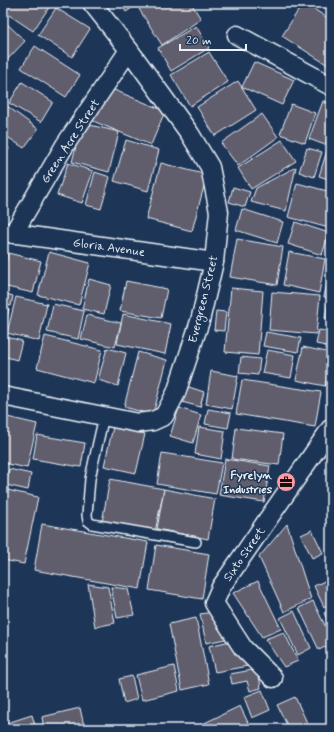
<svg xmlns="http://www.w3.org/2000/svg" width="334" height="732" viewBox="0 0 334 732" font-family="Mynerve,sans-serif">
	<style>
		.building { fill: #615d6d; stroke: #e8f1f8 }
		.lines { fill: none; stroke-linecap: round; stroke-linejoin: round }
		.lane-casing { stroke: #e8f1f8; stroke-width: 12 }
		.street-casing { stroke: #e8f1f8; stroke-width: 21 }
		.lane { stroke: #1d3557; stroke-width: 9 }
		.street { stroke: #1d3557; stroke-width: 18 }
		.labels { text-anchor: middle; stroke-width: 3; stroke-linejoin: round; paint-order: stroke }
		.street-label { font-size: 12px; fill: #e8f1f8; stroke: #1d3557 }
		.poi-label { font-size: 12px; font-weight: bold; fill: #e8f1f8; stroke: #1d3557; text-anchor: end }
	</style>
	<rect width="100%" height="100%" fill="#1d3557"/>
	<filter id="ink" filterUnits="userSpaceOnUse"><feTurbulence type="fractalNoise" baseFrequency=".025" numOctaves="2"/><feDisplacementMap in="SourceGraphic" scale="8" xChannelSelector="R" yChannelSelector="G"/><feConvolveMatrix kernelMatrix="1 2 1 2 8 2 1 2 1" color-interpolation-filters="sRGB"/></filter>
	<g filter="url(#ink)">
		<!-- building -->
		<g class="building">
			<polygon points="8,3 52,3 33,31 3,11"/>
			<polygon points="120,3 139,3 126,12"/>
			<polygon points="148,3 191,3 201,19 162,45 139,9"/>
			<polygon points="303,3 304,3 331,20 331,67 282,36"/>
			<polygon points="321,3 331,3 331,10 320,4"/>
			<polygon points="56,8 90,29 72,57 38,35"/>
			<polygon points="3,20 25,41 7,60 3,56"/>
			<polygon points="196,26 209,48 171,71 158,48"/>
			<polygon points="35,46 80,75 66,97 21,68"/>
			<polygon points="209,52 228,82 190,106 171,75"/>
			<polygon points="254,62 294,80 282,105 242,87"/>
			<polygon points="238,81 256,110 215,136 197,107"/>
			<polygon points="22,82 53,102 41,122 9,103"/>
			<polygon points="107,87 165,111 151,145 93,121"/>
			<polygon points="323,101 331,104 331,127 325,145 309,139"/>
			<polygon points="3,103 38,129 24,148 3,134"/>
			<polygon points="291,104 315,113 305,143 280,134"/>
			<polygon points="262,114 278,137 238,166 221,143"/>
			<polygon points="82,123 119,132 109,172 72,162"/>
			<polygon points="331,138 331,180 319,176"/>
			<polygon points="126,140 159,150 148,191 114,181"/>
			<polygon points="282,140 296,161 251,189 238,168"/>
			<polygon points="3,145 9,148 3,162"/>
			<polygon points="307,148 322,152 314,177 299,172"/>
			<polygon points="68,163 93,171 82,203 57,195"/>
			<polygon points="161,163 207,175 192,231 146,219"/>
			<polygon points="296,167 286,211 251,202 256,188"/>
			<polygon points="95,172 110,177 101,209 86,205"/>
			<polygon points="297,183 331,192 331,221 329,228 288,217"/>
			<polygon points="233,187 250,192 245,207 229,202"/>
			<polygon points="242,209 283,222 277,243 236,230"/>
			<polygon points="295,222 329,233 322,255 288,244"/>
			<polygon points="237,239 283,247 277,285 230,277"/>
			<polygon points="49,252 90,263 79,305 38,295"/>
			<polygon points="289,252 325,259 319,293 283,285"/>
			<polygon points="8,253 41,261 33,293 3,286 3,275"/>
			<polygon points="89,279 111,285 104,314 82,309"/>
			<polygon points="328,279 331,280 331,299 324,297"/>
			<polygon points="126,281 167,289 161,318 120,311"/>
			<polygon points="231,288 263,291 258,355 225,352"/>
			<polygon points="272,292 320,296 316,334 269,330"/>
			<polygon points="3,293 13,296 11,306 3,304"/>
			<polygon points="16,297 47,304 39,341 7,333"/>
			<polygon points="328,302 331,303 331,319 325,318"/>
			<polygon points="53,304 84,311 78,339 47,332"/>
			<polygon points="3,308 9,309 3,337"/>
			<polygon points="216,311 226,312 224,331 214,330"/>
			<polygon points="123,314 171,324 165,354 117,344"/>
			<polygon points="87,315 121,323 115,347 81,339"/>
			<polygon points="319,330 331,332 331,347 316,344"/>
			<polygon points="266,332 301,338 298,352 263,346"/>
			<polygon points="45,336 102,350 94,383 37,368"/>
			<polygon points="7,337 22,341 17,360 3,356"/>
			<polygon points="303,347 331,353 331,360 325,386 296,380"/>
			<polygon points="107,348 126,353 118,386 98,380"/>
			<polygon points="267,350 295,355 291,378 262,373"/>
			<polygon points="138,352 167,360 153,415 124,407"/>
			<polygon points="241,357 260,359 258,375 239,373"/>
			<polygon points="211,371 238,376 232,409 206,404"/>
			<polygon points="242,380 321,392 315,427 236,414"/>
			<polygon points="186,386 204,392 200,407 182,402"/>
			<polygon points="179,408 201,415 193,443 170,436"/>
			<polygon points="208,409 231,413 228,428 205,424"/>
			<polygon points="3,416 37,424 27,468 3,463"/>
			<polygon points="113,427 145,434 136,473 104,466"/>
			<polygon points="199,427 225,431 221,459 195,454"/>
			<polygon points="236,428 283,434 279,465 232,459"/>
			<polygon points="37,435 85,443 81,467 33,459"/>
			<polygon points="162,453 222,463 216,494 157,484"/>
			<polygon points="225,459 270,466 264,502 219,495"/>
			<polygon points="9,469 31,474 28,490 6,485"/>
			<polygon points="110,479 164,489 155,532 102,522"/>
			<polygon points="3,489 38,497 24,564 3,560"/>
			<polygon points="164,489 215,499 208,539 157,529"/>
			<polygon points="42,524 148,542 140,589 34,570"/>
			<polygon points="287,524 311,599 284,612 259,557"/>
			<polygon points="312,530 323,553 312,558 301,535"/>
			<polygon points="156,545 209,554 202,599 149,590"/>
			<polygon points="331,578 331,603 324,607 314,586"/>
			<polygon points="258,581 281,629 262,637 233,593"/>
			<polygon points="88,584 108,587 115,623 95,627"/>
			<polygon points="111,587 128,589 134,615 117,618"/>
			<polygon points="313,601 331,638 331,644 319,650 299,608"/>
			<polygon points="331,610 331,628 324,613"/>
			<polygon points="294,611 311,648 298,655 280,618"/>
			<polygon points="213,612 230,638 206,643 200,614"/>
			<polygon points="196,618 209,684 182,690 169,624"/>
			<polygon points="284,632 298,661 284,667 265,639"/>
			<polygon points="230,641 248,666 215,672 209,646"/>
			<polygon points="174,666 179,691 142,700 136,675"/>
			<polygon points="258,669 261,688 250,691 247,681 232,684 230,674"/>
			<polygon points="132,676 137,699 124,703 119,679"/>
			<polygon points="262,690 270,710 252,718 244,697"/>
			<polygon points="295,697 310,729 289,729 277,705"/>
			<polygon points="240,706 251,729 192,729"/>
			<polygon points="80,708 84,726 71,729 44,729 42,717"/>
			<polygon points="32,715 36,729 6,729 4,724"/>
		</g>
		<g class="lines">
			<defs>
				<polyline id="lane" points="104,416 94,460 90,479 87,515 88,521 92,524 196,542"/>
				<g id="street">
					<polyline points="237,35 331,86"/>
					<polyline points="3,232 214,262"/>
					<polyline points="13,234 65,145 129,50"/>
					<polyline points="3,396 138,423 153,421 164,416 176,393 200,321 214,262 219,212 210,167 190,134 129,50 92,3"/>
					<polyline points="273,678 243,648 214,603 221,587 331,428"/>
				</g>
			</defs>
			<!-- lane casing -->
			<use href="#lane" class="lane-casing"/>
			<!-- street casing -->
			<use href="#street" class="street-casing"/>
			<!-- lane -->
			<use href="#lane" class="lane"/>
			<!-- street -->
			<use href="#street" class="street"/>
		</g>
	</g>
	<!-- icons -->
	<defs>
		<symbol id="office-disc" viewBox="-11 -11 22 22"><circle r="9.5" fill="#ff9aa2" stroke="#1d3557"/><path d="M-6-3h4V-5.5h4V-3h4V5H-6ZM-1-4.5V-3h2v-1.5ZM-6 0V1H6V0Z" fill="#111"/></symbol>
	</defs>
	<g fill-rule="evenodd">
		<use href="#office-disc" x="275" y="471" width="22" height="22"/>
	</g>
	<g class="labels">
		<!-- street labels -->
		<g class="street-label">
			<text transform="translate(70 141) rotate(-57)" y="4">Green Acre Street</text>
			<text transform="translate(109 247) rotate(8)" y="4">Gloria Avenue</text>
			<text transform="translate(203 299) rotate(-76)" y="4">Evergreen Street</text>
			<text transform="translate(244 554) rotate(-55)" y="4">Sixto Street</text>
		</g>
		<!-- poi labels -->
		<g class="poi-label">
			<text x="272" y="479">Fyrelyn<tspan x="272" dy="14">Industries</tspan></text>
		</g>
	</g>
	<!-- margin -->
	<rect width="334" height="732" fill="none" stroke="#1d3557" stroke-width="16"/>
	<rect x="8" y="8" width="318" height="716" fill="none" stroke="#e8f1f8" stroke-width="1.5" filter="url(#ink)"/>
	<!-- scale -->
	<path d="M180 44v6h66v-6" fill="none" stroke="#e8f1f8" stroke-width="2"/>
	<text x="186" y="44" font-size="12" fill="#e8f1f8" stroke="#1d3557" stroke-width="3" paint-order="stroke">20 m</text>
</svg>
